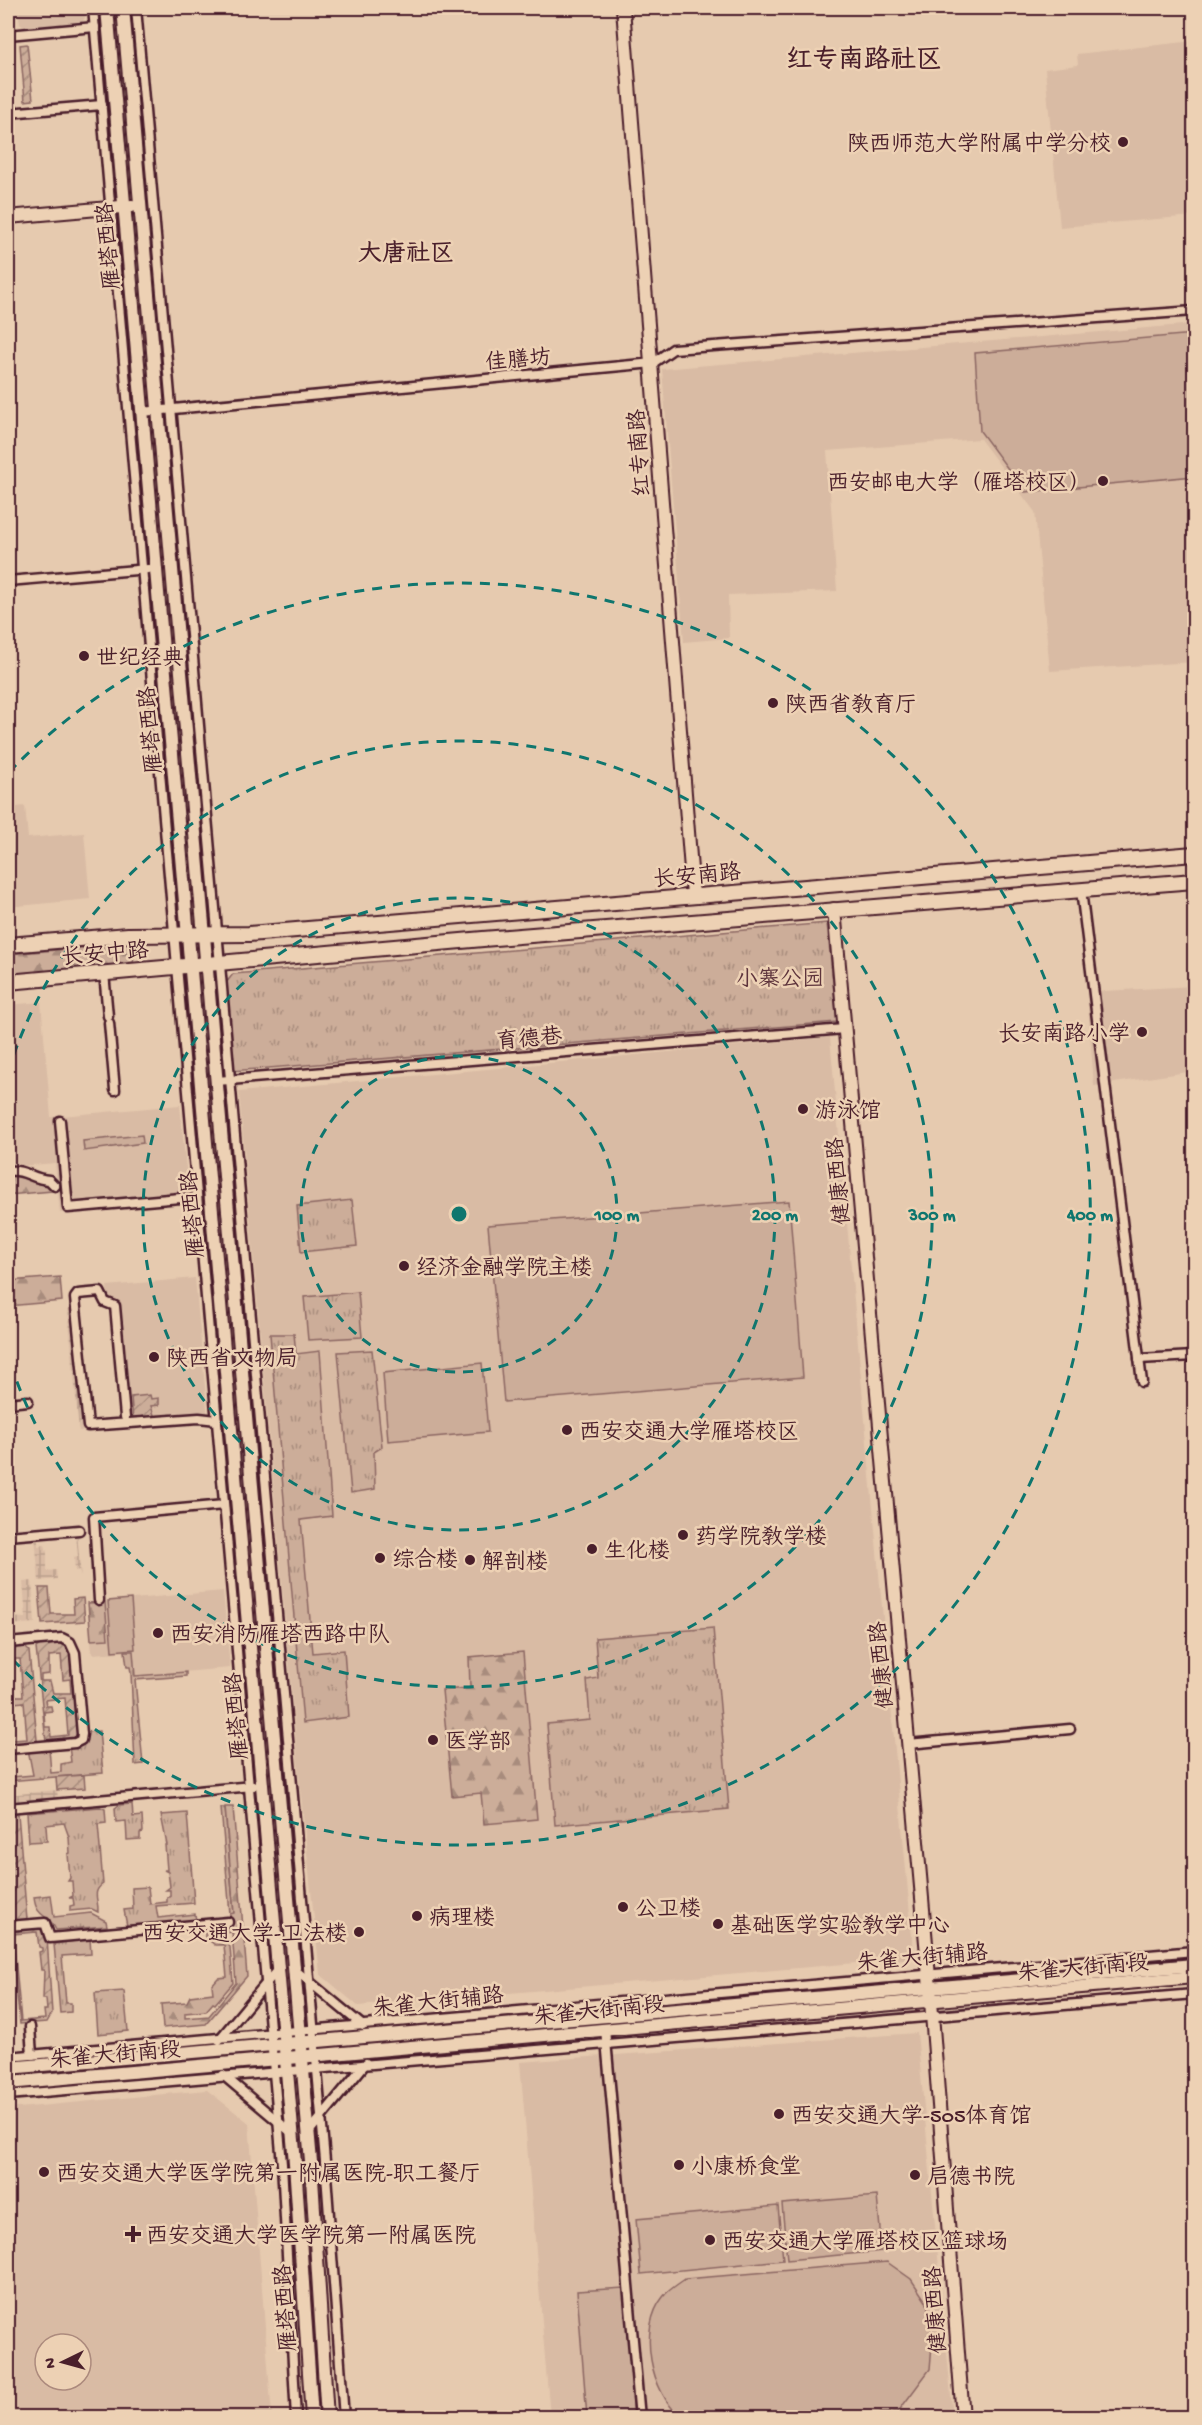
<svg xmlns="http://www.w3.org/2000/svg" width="1202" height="2425" viewBox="0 0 1202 2425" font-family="'Gochi Hand','LXGW WenKai TC',sans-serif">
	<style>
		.built { fill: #d9bba4; fill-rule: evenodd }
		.industrial { fill: url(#industrial-grid) }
		.grass { fill: url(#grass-tufts); stroke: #8b6662; stroke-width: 1.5 }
		.forest { fill: url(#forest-firs); stroke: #8b6662; stroke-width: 1.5; fill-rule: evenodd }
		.garden { fill: url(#garden-furrows); stroke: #8b6662; stroke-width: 1.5; fill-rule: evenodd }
		.pitch { fill: #ccad99; stroke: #8b6662; stroke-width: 1.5 }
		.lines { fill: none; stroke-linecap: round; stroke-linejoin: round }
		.street-casing { stroke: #4a1f2b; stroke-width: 13 }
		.secondary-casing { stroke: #4a1f2b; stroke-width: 16 }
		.primary-casing { stroke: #4a1f2b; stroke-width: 18 }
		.street { stroke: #edd1b4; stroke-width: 8 }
		.secondary { stroke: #edd1b4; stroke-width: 12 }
		.primary { stroke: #edd1b4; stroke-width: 14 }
		.ring { fill: none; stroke: #0f766e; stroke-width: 3; stroke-dasharray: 10 8 }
		.poi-dot { fill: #4a1f2b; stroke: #edd1b4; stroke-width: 2 }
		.labels { text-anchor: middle; stroke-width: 5; stroke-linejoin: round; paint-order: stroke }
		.poi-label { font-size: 22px; fill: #4a1f2b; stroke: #edd1b4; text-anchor: start }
		.street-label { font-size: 22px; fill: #4a1f2b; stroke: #edd1b4 }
		.park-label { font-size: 22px; fill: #5e343c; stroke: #edd1b4 }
		.neighbourhood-label { font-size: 24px; font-weight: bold; fill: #4a1f2b; stroke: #edd1b4 }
		.quarter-label { font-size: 26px; font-weight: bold; fill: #4a1f2b; stroke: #edd1b4 }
		.centre { fill: #0f766e; stroke: #edd1b4; stroke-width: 3 }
		.ring-label { font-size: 18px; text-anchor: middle; font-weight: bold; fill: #0f766e; stroke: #edd1b4; stroke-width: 5; stroke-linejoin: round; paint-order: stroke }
	</style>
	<defs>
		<pattern id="industrial-grid" width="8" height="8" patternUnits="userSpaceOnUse" patternTransform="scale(1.5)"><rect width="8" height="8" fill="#d9bba4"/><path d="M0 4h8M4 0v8" fill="none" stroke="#bca08d"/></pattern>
		<pattern id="grass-tufts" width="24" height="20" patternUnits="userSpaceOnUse" patternTransform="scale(1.5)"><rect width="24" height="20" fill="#ccad99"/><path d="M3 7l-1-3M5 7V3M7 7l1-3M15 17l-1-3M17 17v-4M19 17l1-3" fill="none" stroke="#a88c7d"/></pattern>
		<pattern id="forest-firs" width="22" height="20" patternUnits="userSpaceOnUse" patternTransform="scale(1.5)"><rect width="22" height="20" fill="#ccad99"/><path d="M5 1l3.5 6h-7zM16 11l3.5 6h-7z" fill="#a88c7d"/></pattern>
		<pattern id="garden-furrows" width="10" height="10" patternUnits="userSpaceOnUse" patternTransform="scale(1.5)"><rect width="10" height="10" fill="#ccad99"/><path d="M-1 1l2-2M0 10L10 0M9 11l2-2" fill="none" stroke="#a88c7d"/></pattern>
	</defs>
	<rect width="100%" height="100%" fill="#e6caaf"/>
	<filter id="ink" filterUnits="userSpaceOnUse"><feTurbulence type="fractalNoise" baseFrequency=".0167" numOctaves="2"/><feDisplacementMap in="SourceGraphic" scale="12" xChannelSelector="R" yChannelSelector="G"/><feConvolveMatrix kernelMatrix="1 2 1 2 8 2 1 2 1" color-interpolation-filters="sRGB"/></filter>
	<g filter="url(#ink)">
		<!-- built -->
		<g class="built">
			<polygon points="18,8 85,8 85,18 82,22 23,27 20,24"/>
			<polygon points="1194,41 1194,216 1060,227 1045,69 1078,65 1077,54"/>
			<polygon points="1194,324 1194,662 1050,671 1035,512 980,439 827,451 837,591 728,595 729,638 684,642 662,369"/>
			<polygon points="25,806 28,838 84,833 90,899 8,907 8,808"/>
			<polygon points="1194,986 1194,1071 1094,1086 1087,992"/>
			<polygon points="41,1002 51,1117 180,1105 189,1201 60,1213 55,1163 8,1167 8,1005"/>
			<polygon points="830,1037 914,1958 358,2006 320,1974 298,1768 239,1092"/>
			<polygon points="195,1278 208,1420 122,1428 111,1298 108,1298 107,1286"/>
			<polygon points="223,1591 230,1668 135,1676 133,1651 92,1654 88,1603"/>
			<polygon points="917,2033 953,2417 550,2417 520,2062"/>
			<path d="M 207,2090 L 249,2123 L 272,2417 L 8,2417 L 8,2109 ZM 45,2344 L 81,2344 L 81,2380 L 45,2380 Z"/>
		</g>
		<!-- industrial -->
		<g class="industrial">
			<polygon points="68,1310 73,1310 84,1431 79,1431"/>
			<polygon points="77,1533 81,1577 79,1570 75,1571 74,1557 78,1556 76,1535 38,1538 38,1546 45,1545 47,1552 47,1571 56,1570 57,1579 39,1581 35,1537"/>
			<polygon points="32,1581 35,1623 8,1625 8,1617 26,1618 23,1582"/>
			<polygon points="57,1790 58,1798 8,1803 8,1795"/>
		</g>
		<!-- grass -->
		<g class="grass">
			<polygon points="96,8 103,8 118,180 111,181"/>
			<polygon points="127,8 134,8 149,178 142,178"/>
			<polygon points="153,228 166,374 159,374 146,229"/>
			<polygon points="122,231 135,376 128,377 115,232"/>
			<polygon points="170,422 181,549 174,549 163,423"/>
			<polygon points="139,425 150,552 143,552 132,426"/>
			<polygon points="178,595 185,595 195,709 188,710"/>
			<polygon points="154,597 164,712 157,712 147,598"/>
			<polygon points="827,923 837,1022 231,1071 223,987 233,974"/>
			<polygon points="231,1121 243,1260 237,1260 224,1122"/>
			<polygon points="142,1135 143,1143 84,1151 83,1141"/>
			<polygon points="352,1200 357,1246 301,1252 297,1206"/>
			<polygon points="208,1214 219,1335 212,1336 201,1215"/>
			<polygon points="358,1292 362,1337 308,1340 304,1297"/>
			<polygon points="241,1309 248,1309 260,1446 253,1447"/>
			<polygon points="270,1334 294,1334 296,1354 320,1351 332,1516 301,1520 313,1653 344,1650 349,1717 303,1723"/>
			<polygon points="372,1350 382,1447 374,1452 375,1489 351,1493 338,1352"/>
			<polygon points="258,1503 265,1503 287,1756 280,1756"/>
			<polygon points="235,1606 242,1606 256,1759 249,1759"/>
			<polygon points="713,1628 729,1809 555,1825 547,1724 590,1720 587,1680 598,1678 595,1638"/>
			<polygon points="125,1651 133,1651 135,1676 186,1672 186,1676 135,1680 143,1764 135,1765 131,1673 130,1667 127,1667"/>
			<polygon points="99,1731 103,1773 8,1781 8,1751 11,1777 33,1775 28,1749 49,1748 51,1773 61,1772 61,1764 71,1762 69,1746 85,1732"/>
			<polygon points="132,1804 133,1817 142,1816 143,1832 140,1833 140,1839 127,1840 126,1821 116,1822 115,1808 119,1805"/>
			<path d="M 100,1807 L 105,1809 L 106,1823 L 98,1824 L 103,1884 C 91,1892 99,1900 98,1912 L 92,1909 L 70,1911 L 70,1906 L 74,1905 L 73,1898 L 69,1898 L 73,1896 L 72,1881 L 68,1881 L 70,1878 L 68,1854 L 70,1853 L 69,1837 L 64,1823 L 46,1825 L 47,1841 L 29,1842 L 27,1813 Z"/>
			<polygon points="221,1808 225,1808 234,1914 230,1914"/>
			<polygon points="187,1813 194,1903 156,1906 158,1918 195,1914 196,1921 127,1926 124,1910 133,1909 132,1888 148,1887 150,1904 167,1902 167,1897 170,1897 170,1890 166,1890 170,1887 168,1872 164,1870 167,1870 165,1845 167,1845 161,1815"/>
			<path d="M 51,1895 L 54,1917 L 91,1913 L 106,1921 L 107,1926 L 56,1930 C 49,1913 36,1919 34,1897 Z"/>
			<polygon points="90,1939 91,1954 62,1956 66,2003 71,2003 71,2012 60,2013 54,1944"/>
			<polygon points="124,1991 128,2031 98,2034 95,1993"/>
		</g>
		<!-- forest -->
		<g class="forest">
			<polygon points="129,944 134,952 133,965 8,976 8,954"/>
			<polygon points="8,1174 26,1176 38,1184 51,1183 52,1191 8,1195"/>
			<polygon points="60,1277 62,1301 8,1306 8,1281"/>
			<polygon points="105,1602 108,1639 91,1640 88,1603"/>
			<polygon points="523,1652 537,1819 484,1824 481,1793 452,1796 442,1690 470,1688 469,1657"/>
			<path d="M 225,1807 L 233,1807 L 247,1976 L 206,2024 L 163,2028 L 161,2004 L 187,2002 L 190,1996 L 213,1993 L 212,1985 L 218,1978 L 227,1977 L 224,1945 L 215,1945 L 205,1937 L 205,1929 L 231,1927 L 230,1914 L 234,1913 ZM 232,1932 L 236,1983 L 209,2016 L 185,2018 L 185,2013 L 206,2011 L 213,2003 L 215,2004 L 233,1983 L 230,1947 L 225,1942 L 224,1933 Z"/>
		</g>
		<!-- garden -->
		<g class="garden">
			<polygon points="27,44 33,100 25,101 20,45"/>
			<polygon points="150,1395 151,1399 159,1398 159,1405 151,1406 155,1418 133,1420 131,1397"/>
			<polygon points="39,1588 49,1588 51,1614 74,1614 73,1599 83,1598 85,1621 42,1624"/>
			<path d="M 60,1643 L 71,1649 L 79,1735 L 77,1740 L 46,1742 L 36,1648 L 40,1645 ZM 61,1655 L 63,1680 L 70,1679 L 71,1693 L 53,1693 L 50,1681 L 41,1681 L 41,1675 L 49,1674 L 49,1656 ZM 65,1698 L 68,1735 L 51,1737 L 50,1727 L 45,1727 L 44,1712 L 52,1711 L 51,1706 L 46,1706 L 45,1700 Z"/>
			<polygon points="24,1646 29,1651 37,1740 36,1743 8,1746 8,1732 12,1732 13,1740 27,1739 24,1702 13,1703 13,1722 8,1722 8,1670 12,1696 23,1696 20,1659 9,1659 8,1665 8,1648"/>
			<polygon points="84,1775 85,1788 57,1790 56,1777"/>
			<polygon points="18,1814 27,1920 8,1922 8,1905 13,1904 8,1815"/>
			<path d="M 43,1926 L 47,1938 L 52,2013 L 47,2022 L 20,2024 L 10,1930 ZM 37,1932 L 39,1947 L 42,1948 L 42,1951 L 39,1952 L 41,1970 L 44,1970 L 43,1999 L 46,1999 L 47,2010 L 44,2010 L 45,2019 L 21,2021 L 13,1934 Z"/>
		</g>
		<!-- pitch -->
		<g class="pitch">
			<polygon points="1194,334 1194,476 1025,492 980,431 975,353"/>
			<polygon points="789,1201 803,1377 504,1402 488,1225"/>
			<polygon points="482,1363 488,1432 388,1441 383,1373"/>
			<polygon points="131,1599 135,1649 112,1651 108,1601"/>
			<polygon points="877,2196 882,2251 787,2260 782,2204"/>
			<polygon points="778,2206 783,2260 641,2274 636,2219"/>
			<path d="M 887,2262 L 911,2279 L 927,2303 L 933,2332 L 930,2369 L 898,2412 L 817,2418 L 681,2417 C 651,2393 637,2329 663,2297 C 668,2290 678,2284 685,2279 Z"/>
			<polygon points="624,2288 634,2417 587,2417 577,2291"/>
		</g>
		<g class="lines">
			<defs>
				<g id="street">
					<polyline points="93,8 282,2164 296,2418"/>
					<polyline points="136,8 325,2161 344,2418"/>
					<polyline points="8,35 95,27"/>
					<polyline points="8,113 102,105"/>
					<polyline points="142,412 653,363 673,349 1194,311"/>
					<polyline points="8,581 148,569"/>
					<polyline points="1081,890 1142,1382"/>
					<polyline points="104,973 108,1016"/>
					<polyline points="109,1023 115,1090"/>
					<polyline points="217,1081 844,1029"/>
					<polyline points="60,1121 68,1208 180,1198 197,1200"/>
					<path d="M 8,1171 C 26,1169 31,1179 49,1180 L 55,1186"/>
					<polyline points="1139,1359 1194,1356"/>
					<polyline points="8,1403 28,1401"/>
					<polyline points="125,1417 115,1306 105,1302 100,1292 78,1294 75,1298 88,1426 199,1418 217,1420"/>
					<polyline points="8,1536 79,1530"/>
					<polyline points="99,1600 94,1517 224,1505"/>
					<polyline points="8,1643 62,1638 70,1642 75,1653 82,1734 81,1740 75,1743 8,1749"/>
					<polyline points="908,1744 1070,1729"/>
					<polyline points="8,1808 253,1786"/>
					<polyline points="8,1926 45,1923 50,1938 228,1922"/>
					<polyline points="294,1969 363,2026"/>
					<polyline points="30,2027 32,2055"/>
					<polyline points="605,2029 640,2418"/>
					<polyline points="219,2040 278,1969"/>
					<path d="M 8,2057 C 403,2022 799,1985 1194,1951"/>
					<polyline points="223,2075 293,2134"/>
					<polyline points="8,2095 1194,1994"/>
					<polyline points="309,2132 366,2063"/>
				</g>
				<g id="secondary">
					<polyline points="107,8 295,2163 312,2418"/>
					<polyline points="123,8 311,2162 327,2418"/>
					<polyline points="623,8 693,895"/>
					<polyline points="8,217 132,206"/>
					<polyline points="834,909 930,1988 963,2418"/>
					<polyline points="8,2068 1194,1965"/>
					<polyline points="8,2083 1194,1977"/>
				</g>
				<g id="primary">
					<polyline points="8,945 128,935 249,934 1194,854"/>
					<polyline points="8,982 483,939 1194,881"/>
				</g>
			</defs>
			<!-- street casing -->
			<use href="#street" class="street-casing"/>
			<!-- secondary casing -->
			<use href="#secondary" class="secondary-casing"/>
			<!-- primary casing -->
			<use href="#primary" class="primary-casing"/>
			<!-- street -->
			<use href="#street" class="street"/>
			<!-- secondary -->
			<use href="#secondary" class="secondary"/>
			<!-- primary -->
			<use href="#primary" class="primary"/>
		</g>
	</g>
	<!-- distance rings -->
	<g class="ring">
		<circle cx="459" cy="1214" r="158"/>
		<circle cx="459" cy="1214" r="316"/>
		<path d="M8 1072A473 473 0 1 1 8 1356"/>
		<path d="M9 772A631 631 0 1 1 9 1656"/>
	</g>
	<!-- markers -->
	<g class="poi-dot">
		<circle cx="1123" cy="142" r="6"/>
		<circle cx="1103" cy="481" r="6"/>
		<circle cx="84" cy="656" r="6"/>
		<circle cx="773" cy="703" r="6"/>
		<circle cx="1142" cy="1032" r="6"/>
		<circle cx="803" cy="1109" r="6"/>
		<circle cx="404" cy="1266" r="6"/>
		<circle cx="154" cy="1357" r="6"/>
		<circle cx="567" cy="1430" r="6"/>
		<circle cx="683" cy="1535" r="6"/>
		<circle cx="592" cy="1549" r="6"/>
		<circle cx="380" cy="1558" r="6"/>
		<circle cx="470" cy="1560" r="6"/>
		<circle cx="158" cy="1633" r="6"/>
		<circle cx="433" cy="1740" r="6"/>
		<circle cx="623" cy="1907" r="6"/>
		<circle cx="417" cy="1916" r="6"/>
		<circle cx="718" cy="1924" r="6"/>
		<circle cx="359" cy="1932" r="6"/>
		<circle cx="779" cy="2114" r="6"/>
		<circle cx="679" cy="2165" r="6"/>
		<circle cx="44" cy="2172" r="6"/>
		<circle cx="915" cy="2175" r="6"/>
		<path d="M130 2225h6v6h6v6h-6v6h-6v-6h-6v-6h6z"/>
		<circle cx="710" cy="2240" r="6"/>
	</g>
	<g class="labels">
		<!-- poi labels -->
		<g class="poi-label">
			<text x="1111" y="150" text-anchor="end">陕西师范大学附属中学分校</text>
			<text x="1091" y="489" text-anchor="end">西安邮电大学（雁塔校区）</text>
			<text x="96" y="664">世纪经典</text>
			<text x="785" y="711">陕西省教育厅</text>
			<text x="1130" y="1040" text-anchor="end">长安南路小学</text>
			<text x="815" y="1117">游泳馆</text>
			<text x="416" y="1274">经济金融学院主楼</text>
			<text x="166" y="1365">陕西省文物局</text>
			<text x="579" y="1438">西安交通大学雁塔校区</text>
			<text x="695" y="1543">药学院教学楼</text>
			<text x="604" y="1557">生化楼</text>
			<text x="392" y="1566">综合楼</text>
			<text x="482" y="1568">解剖楼</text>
			<text x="170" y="1641">西安消防雁塔西路中队</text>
			<text x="445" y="1748">医学部</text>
			<text x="635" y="1915">公卫楼</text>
			<text x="429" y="1924">病理楼</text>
			<text x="730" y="1932">基础医学实验教学中心</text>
			<text x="347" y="1940" text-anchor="end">西安交通大学-卫法楼</text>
			<text x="791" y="2122">西安交通大学-505体育馆</text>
			<text x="691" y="2173">小康桥食堂</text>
			<text x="56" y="2180">西安交通大学医学院第一附属医院-职工餐厅</text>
			<text x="927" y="2183">启德书院</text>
			<text x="146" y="2242">西安交通大学医学院第一附属医院</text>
			<text x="722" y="2248">西安交通大学雁塔校区篮球场</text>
		</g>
		<!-- street labels -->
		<g class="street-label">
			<text transform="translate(107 246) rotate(-95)" y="8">雁塔西路</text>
			<text transform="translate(518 358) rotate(-5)" y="8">佳膳坊</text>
			<text transform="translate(638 453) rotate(-94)" y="8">红专南路</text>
			<text transform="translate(149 730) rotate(-95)" y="8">雁塔西路</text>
			<text transform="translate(697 874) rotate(-5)" y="8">长安南路</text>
			<text transform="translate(105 952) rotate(-5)" y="8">长安中路</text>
			<text transform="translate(529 1037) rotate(-5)" y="8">育德巷</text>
			<text transform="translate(837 1181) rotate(-95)" y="8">健康西路</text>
			<text transform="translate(191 1214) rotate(-95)" y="8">雁塔西路</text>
			<text transform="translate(880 1665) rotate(-95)" y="8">健康西路</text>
			<text transform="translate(235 1716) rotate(-95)" y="8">雁塔西路</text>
			<text transform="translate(922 1956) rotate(-5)" y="8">朱雀大街辅路</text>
			<text transform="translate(1083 1966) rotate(-5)" y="8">朱雀大街南段</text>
			<text transform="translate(438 2000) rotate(-6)" y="8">朱雀大街辅路</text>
			<text transform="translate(599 2009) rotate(-6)" y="8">朱雀大街南段</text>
			<text transform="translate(115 2053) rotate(-5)" y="8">朱雀大街南段</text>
			<text transform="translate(284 2308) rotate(-94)" y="8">雁塔西路</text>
			<text transform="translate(934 2310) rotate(-94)" y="8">健康西路</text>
		</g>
		<!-- park labels -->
		<g class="park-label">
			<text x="780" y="985">小寨公园</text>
		</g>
		<!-- neighbourhood labels -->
		<g class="neighbourhood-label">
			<text x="406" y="260">大唐社区</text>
		</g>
		<!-- quarter labels -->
		<g class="quarter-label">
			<text x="864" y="67">红专南路社区</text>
		</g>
	</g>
	<circle cx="459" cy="1214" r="9" class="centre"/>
	<g class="ring-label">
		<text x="617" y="1220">100 m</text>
		<text x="775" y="1220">200 m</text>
		<text x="932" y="1220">300 m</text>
		<text x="1090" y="1220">400 m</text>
	</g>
	<!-- margin -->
	<rect width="1202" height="2425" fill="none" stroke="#edd1b4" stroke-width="30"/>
	<rect x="15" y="15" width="1172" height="2395" fill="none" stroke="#4a1f2b" stroke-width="2" filter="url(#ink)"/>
	<!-- north arrow -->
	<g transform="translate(63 2362) rotate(265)"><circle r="28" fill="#edd1b4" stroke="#ac8a7d" stroke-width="1.5"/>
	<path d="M0-4.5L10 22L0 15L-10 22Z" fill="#4a1f2b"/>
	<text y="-9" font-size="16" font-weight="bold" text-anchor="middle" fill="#4a1f2b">N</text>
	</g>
</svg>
